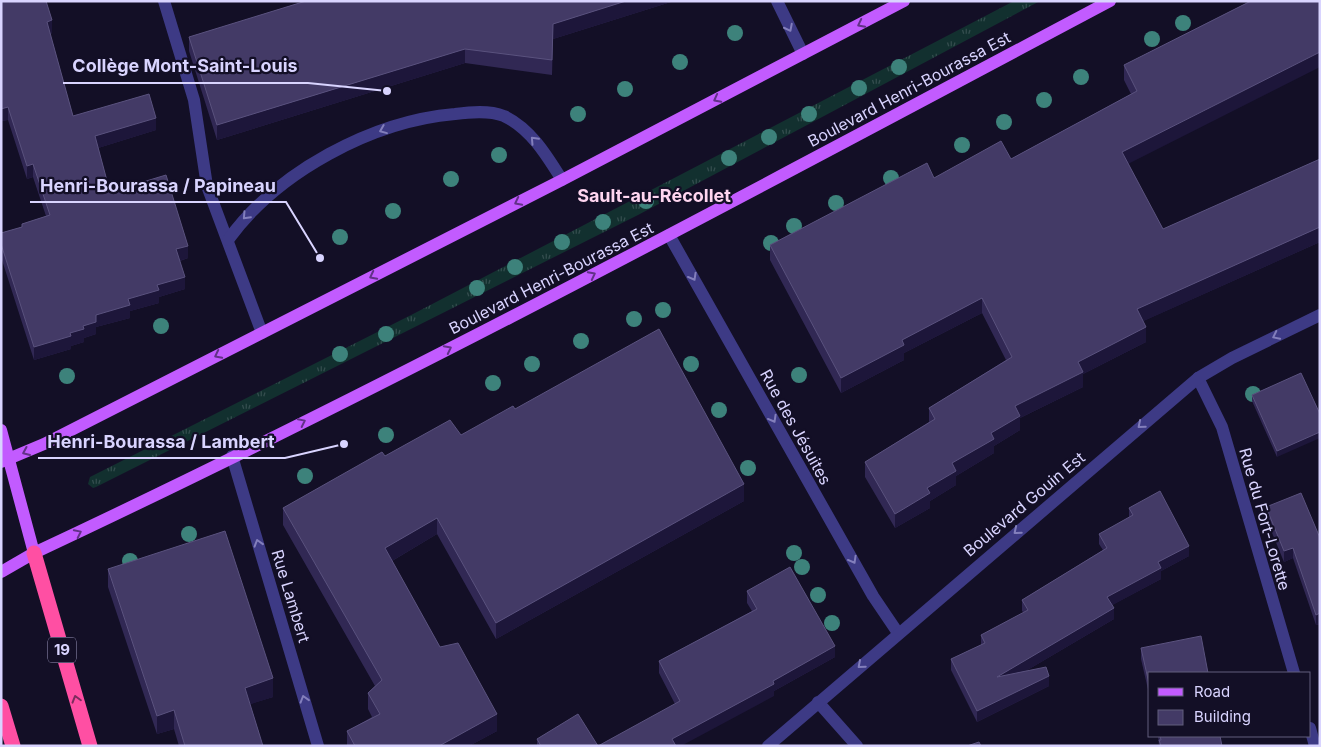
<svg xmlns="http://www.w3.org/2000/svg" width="1321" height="747" viewBox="0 0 1321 747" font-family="Inter,sans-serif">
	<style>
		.grass { fill: url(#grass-tufts) }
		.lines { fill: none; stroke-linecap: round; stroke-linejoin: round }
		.minor { stroke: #3d3a85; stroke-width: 12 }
		.major { stroke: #c25bff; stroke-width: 12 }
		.highway { stroke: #ff4fa3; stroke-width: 15 }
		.tree { fill: #3d827b }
		.wall { fill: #312854 }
		.shaded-wall { fill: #1d163a }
		.building { fill: #433a66; stroke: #5a527e }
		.oneway { stroke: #623188 }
		.oneway2 { stroke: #837fbc }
		.oneway3 { stroke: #7d2c5e }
		.labels { text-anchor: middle; stroke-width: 4.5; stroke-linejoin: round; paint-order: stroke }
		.shield { fill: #130f26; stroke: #9e99be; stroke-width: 1 }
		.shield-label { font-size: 15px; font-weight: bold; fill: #d9d4ff }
		.street-label { font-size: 16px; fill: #d9d4ff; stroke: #130f26 }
		.neighbourhood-label { font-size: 18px; font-weight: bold; fill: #ffd6f0; stroke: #130f26 }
		.leader { fill: none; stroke: #d9d4ff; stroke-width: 2 }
		.callout-dot { fill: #d9d4ff; stroke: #130f26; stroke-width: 2 }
		.callout-label { font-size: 18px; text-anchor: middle; font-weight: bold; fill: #d9d4ff; stroke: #130f26; stroke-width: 4.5; stroke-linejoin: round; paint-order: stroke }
	</style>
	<defs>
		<pattern id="grass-tufts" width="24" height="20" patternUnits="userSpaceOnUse" patternTransform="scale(1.25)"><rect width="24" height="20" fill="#12302f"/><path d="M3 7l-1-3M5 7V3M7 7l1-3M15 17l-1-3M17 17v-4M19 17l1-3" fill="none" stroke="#344d4e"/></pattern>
	</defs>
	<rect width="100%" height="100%" fill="#130f26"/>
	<!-- grass -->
	<polygon class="grass" points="1014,1 1040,1 638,215 96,487 93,488 88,484 90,477 415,313"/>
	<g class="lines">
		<!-- minor -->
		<g class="minor">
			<polyline points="164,1 194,100 207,186 262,333"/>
			<polyline points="777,1 803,54"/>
			<polyline points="669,235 873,596 898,633"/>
			<path d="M 228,240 C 277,172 372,121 455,114 C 470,112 489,110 504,116 C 531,129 547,156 562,180"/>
			<polyline points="1198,378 1222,427 1294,673"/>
			<polyline points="232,456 318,746"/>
			<polyline points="818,702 857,746"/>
			<polyline points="1310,728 1315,746"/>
			<polyline points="768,746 1198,378 1232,358 1320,315"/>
		</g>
		<!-- major -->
		<g class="major">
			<polyline points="1,430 34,553"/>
			<polyline points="1,462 44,444 562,180 904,1"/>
			<path d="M 1,572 L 34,553 C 399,382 754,190 1110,1"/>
		</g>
		<!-- highway -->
		<g class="highway">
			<polyline points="34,553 90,746"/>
			<polyline points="1,706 13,746"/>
		</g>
	</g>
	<!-- trees -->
	<g class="tree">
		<circle cx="1183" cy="23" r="8"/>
		<circle cx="735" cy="33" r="8"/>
		<circle cx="1152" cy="39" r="8"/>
		<circle cx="680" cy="62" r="8"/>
		<circle cx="899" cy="67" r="8"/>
		<circle cx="1081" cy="77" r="8"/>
		<circle cx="859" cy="88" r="8"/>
		<circle cx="625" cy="89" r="8"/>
		<circle cx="1044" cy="100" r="8"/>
		<circle cx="578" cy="114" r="8"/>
		<circle cx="809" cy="114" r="8"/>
		<circle cx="1004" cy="122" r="8"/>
		<circle cx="769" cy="137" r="8"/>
		<circle cx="962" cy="145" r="8"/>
		<circle cx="499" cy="155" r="8"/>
		<circle cx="729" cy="158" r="8"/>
		<circle cx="891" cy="178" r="8"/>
		<circle cx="451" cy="179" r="8"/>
		<circle cx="646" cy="201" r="8"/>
		<circle cx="836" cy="203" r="8"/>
		<circle cx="393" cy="211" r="8"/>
		<circle cx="603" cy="222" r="8"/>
		<circle cx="794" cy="226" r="8"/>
		<circle cx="340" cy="237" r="8"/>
		<circle cx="562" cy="242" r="8"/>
		<circle cx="771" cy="243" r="8"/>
		<circle cx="515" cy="267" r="8"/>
		<circle cx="477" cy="288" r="8"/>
		<circle cx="663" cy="310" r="8"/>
		<circle cx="634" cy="319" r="8"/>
		<circle cx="161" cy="326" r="8"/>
		<circle cx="386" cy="334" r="8"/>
		<circle cx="581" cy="341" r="8"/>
		<circle cx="340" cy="354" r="8"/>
		<circle cx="532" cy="364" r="8"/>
		<circle cx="691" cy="364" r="8"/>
		<circle cx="799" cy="375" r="8"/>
		<circle cx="67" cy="376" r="8"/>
		<circle cx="493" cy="383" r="8"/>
		<circle cx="1253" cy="394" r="8"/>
		<circle cx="719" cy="410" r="8"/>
		<circle cx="386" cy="435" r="8"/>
		<circle cx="748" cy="468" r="8"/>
		<circle cx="305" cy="476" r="8"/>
		<circle cx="189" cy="534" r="8"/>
		<circle cx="794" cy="553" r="8"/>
		<circle cx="130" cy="561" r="8"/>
		<circle cx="802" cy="567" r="8"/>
		<circle cx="818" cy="595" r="8"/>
		<circle cx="832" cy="623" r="8"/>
	</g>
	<!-- wall -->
	<g class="wall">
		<polygon points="1,1 52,33 50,34 73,116 156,130 98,148 110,192 188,258 180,261 185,289 159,297 159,303 130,311 130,318 96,327 96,334 84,338 84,342 71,346 71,349 34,360 1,257 1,233 22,227 22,224 46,216 33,177 27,179 8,120 1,121"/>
		<polygon points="306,1 674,1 553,39 552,75 465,63 217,140 189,51 189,37"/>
		<polygon points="1251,1 1128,164 1163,229 1320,159 1320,242 1143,321 1146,342 1083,374 1083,387 1020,418 1020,430 994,446 994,453 956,476 956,485 930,501 930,508 895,528 865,477 865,462 929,422 929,408 1006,360 982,313 904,353 904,360 841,393 770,260 770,245 934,178 1011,159 1131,94 1124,80 1124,65"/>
		<polygon points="1301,373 1277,457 1252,401 1252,395"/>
		<polygon points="515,409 744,501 496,639 437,534 392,561 440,647 497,731 469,746 347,746 347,731 372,717 368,709 368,693 375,686 283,525 283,508 385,456 461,435"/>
		<polygon points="1266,507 1320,538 1320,624 1316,625 1293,558 1284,562 1266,518"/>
		<polygon points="1129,508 1189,556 1161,571 1161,579 1112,605 1114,619 1024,672 1049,686 977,722 951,670 951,659 981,645 981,635 1024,613 1022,611 1022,600 1103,550 1099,544 1099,534 1129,518"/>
		<polygon points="108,569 273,697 250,704 263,746 179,746 174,729 157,734 108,587"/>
		<polygon points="747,591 835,657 774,691 774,696 675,704 659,673 659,661 752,611 747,603"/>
		<polygon points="1141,648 1150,673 1150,698 1141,659"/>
		<polygon points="1158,736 1220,736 1222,746 1159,746"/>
		<polygon points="537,739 598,746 537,746"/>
	</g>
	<!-- shaded-wall -->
	<g class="shaded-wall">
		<polygon points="626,1 674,1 553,39 552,75 553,24"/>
		<polygon points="52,20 52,33 47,34 47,22"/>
		<polygon points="465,49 465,63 217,140 217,125"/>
		<polygon points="1320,52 1320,67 1122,167 1122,152"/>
		<polygon points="8,107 8,120 1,121 1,109"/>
		<polygon points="156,118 156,130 95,149 95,136"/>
		<polygon points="33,164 33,177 27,179 27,166"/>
		<polygon points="1320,227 1320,242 1137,324 1137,309"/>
		<polygon points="188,246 188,258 176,262 176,249"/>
		<polygon points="185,277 185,289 159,297 159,303 130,311 130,318 96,327 96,334 84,338 84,342 71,346 71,349 34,360 34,347 70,333 83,326 96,315 157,285"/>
		<polygon points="982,298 982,313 904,353 904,360 841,393 841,378 902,340"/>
		<polygon points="1146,327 1146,342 1083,374 1083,387 1020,418 1020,430 994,446 994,453 956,476 956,485 930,501 930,508 895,528 895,514 927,488 952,463 991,433 1015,406 1078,362"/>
		<polygon points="1320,432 1320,438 1277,457 1277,451"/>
		<polygon points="744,484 744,501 496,639 496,623"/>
		<polygon points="437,518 437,534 385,565 385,548"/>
		<polygon points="1189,546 1189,556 1161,571 1161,579 1107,608 1107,597 1158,562"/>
		<polygon points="1293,548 1293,558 1284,562 1284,551"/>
		<polygon points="1114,608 1114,619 997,688 997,677"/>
		<polygon points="1320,613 1320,624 1316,625 1316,615"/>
		<polygon points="835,646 835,657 774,691 774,696 681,746 672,746 672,739"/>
		<polygon points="1049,676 1049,686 977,722 977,711"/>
		<polygon points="273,678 273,697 245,706 245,688"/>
		<polygon points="174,710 174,729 157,734 157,716"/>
		<polygon points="497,714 497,731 469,746 439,746"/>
	</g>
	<!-- building -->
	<g class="building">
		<polygon points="1,1 46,1 52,20 47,22 73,116 149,94 156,118 95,136 110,192 166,175 188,246 176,249 185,277 157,285 159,290 128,299 130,305 96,315 96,322 83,326 84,329 70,333 71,336 34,347 1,244 1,233 22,227 22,224 50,215 33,164 27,166 8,107 1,109"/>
		<polygon points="306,1 626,1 553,24 552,60 465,49 217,125 189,37"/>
		<polygon points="1251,1 1320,1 1320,52 1122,152 1163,229 1320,159 1320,227 1137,309 1146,327 1078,362 1083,372 1015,406 1020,416 991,433 994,439 952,463 956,471 927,488 930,493 895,514 865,462 935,419 929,408 1012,357 982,298 902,340 904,345 841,378 770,245 927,163 934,178 1001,141 1011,159 1137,91 1124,65"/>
		<polygon points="659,329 744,484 496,623 437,518 385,548 440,647 458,643 497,714 439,746 355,746 347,731 380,714 368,693 382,680 283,508 382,452 385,456 450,420 461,435 513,406 515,409"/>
		<polygon points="1301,373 1320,414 1320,432 1277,451 1252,395"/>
		<polygon points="1160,491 1189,546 1158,562 1161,568 1107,597 1114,608 997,677 1046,667 1049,676 977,711 951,659 985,643 981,635 1028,610 1022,600 1107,548 1099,534 1133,515 1129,508"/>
		<polygon points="1301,493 1320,538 1320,613 1316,615 1293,548 1284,551 1266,507"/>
		<polygon points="225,531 273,678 245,688 263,746 185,746 174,710 157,716 108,569"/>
		<polygon points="790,567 835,646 773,681 774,684 672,739 676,746 598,746 680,701 659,661 757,609 747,591"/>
		<polygon points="1201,636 1208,673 1150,673 1150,688 1141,648"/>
		<polygon points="578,714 598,746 541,746 537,739"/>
		<polygon points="1160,736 1220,736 1222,746 1161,746 1159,740 1161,740"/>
		<polygon points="979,742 981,746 967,746"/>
	</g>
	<!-- one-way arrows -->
	<defs><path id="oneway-chevron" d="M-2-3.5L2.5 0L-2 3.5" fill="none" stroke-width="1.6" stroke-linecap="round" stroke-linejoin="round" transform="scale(1.25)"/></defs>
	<g class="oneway">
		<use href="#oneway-chevron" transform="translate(861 24) rotate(153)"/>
		<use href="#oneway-chevron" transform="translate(717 99) rotate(152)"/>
		<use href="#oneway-chevron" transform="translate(518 202) rotate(153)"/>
		<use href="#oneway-chevron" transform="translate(592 275) rotate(-27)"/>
		<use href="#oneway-chevron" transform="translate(373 276) rotate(153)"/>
		<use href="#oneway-chevron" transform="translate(448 349) rotate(-27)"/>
		<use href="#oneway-chevron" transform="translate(218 355) rotate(153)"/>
		<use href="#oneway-chevron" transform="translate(302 422) rotate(-26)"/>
		<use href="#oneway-chevron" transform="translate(26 452) rotate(156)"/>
		<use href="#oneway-chevron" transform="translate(78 533) rotate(-26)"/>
	</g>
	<g class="oneway2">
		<use href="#oneway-chevron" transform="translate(789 28) rotate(63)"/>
		<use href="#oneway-chevron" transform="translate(383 130) rotate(158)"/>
		<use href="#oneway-chevron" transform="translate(534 140) rotate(-133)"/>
		<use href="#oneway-chevron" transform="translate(246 216) rotate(133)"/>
		<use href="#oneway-chevron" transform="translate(693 277) rotate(61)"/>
		<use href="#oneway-chevron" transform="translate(1276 336) rotate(154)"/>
		<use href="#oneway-chevron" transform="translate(773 419) rotate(61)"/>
		<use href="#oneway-chevron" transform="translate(1141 425) rotate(140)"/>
		<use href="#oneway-chevron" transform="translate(1017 531) rotate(140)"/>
		<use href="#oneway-chevron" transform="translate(258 543) rotate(-107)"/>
		<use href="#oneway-chevron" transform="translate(853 560) rotate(61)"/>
		<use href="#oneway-chevron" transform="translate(861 665) rotate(139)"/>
		<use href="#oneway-chevron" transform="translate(304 699) rotate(-107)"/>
	</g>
	<use class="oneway3" href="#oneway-chevron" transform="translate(76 699) rotate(-106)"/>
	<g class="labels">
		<!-- shield labels -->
		<rect class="shield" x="48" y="637.5" width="28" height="25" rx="4"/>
		<g class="shield-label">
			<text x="62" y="655">19</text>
		</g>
		<!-- street labels -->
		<g class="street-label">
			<text transform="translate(909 89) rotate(-28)" y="6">Boulevard Henri-Bourassa Est</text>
			<text transform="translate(551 278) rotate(-27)" y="6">Boulevard Henri-Bourassa Est</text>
			<text transform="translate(796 427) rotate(61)" y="6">Rue des Jésuites</text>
			<text transform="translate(1024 504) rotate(-40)" y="6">Boulevard Gouin Est</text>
			<text transform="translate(1265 519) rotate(74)" y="6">Rue du Fort-Lorette</text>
			<text transform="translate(291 596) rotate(73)" y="6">Rue Lambert</text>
		</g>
		<!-- neighbourhood labels -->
		<g class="neighbourhood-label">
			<text x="654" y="202">Sault-au-Récollet</text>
		</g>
	</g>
	<!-- callouts -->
	<path class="leader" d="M387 91L308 83H63M320 258L286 202H30M344 444L285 458H38"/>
	<g class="callout-dot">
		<circle cx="387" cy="91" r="5"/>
		<circle cx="320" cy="258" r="5"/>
		<circle cx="344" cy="444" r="5"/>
	</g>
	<g class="callout-label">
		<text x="185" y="72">Collège Mont-Saint-Louis</text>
		<text x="158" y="192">Henri-Bourassa / Papineau</text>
		<text x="161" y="448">Henri-Bourassa / Lambert</text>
	</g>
	<!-- border -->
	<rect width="1321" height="747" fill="none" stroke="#d9d4ff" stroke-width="5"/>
	<!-- legend -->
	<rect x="1148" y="672" width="162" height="65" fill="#130f26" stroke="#625e7d"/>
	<rect x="1158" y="688" width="25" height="8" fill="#c25bff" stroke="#625e7d"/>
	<text x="1194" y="697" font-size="15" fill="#d9d4ff">Road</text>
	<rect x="1158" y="710" width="25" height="15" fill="#433a66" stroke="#625e7d"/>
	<text x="1194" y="722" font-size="15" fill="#d9d4ff">Building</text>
</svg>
